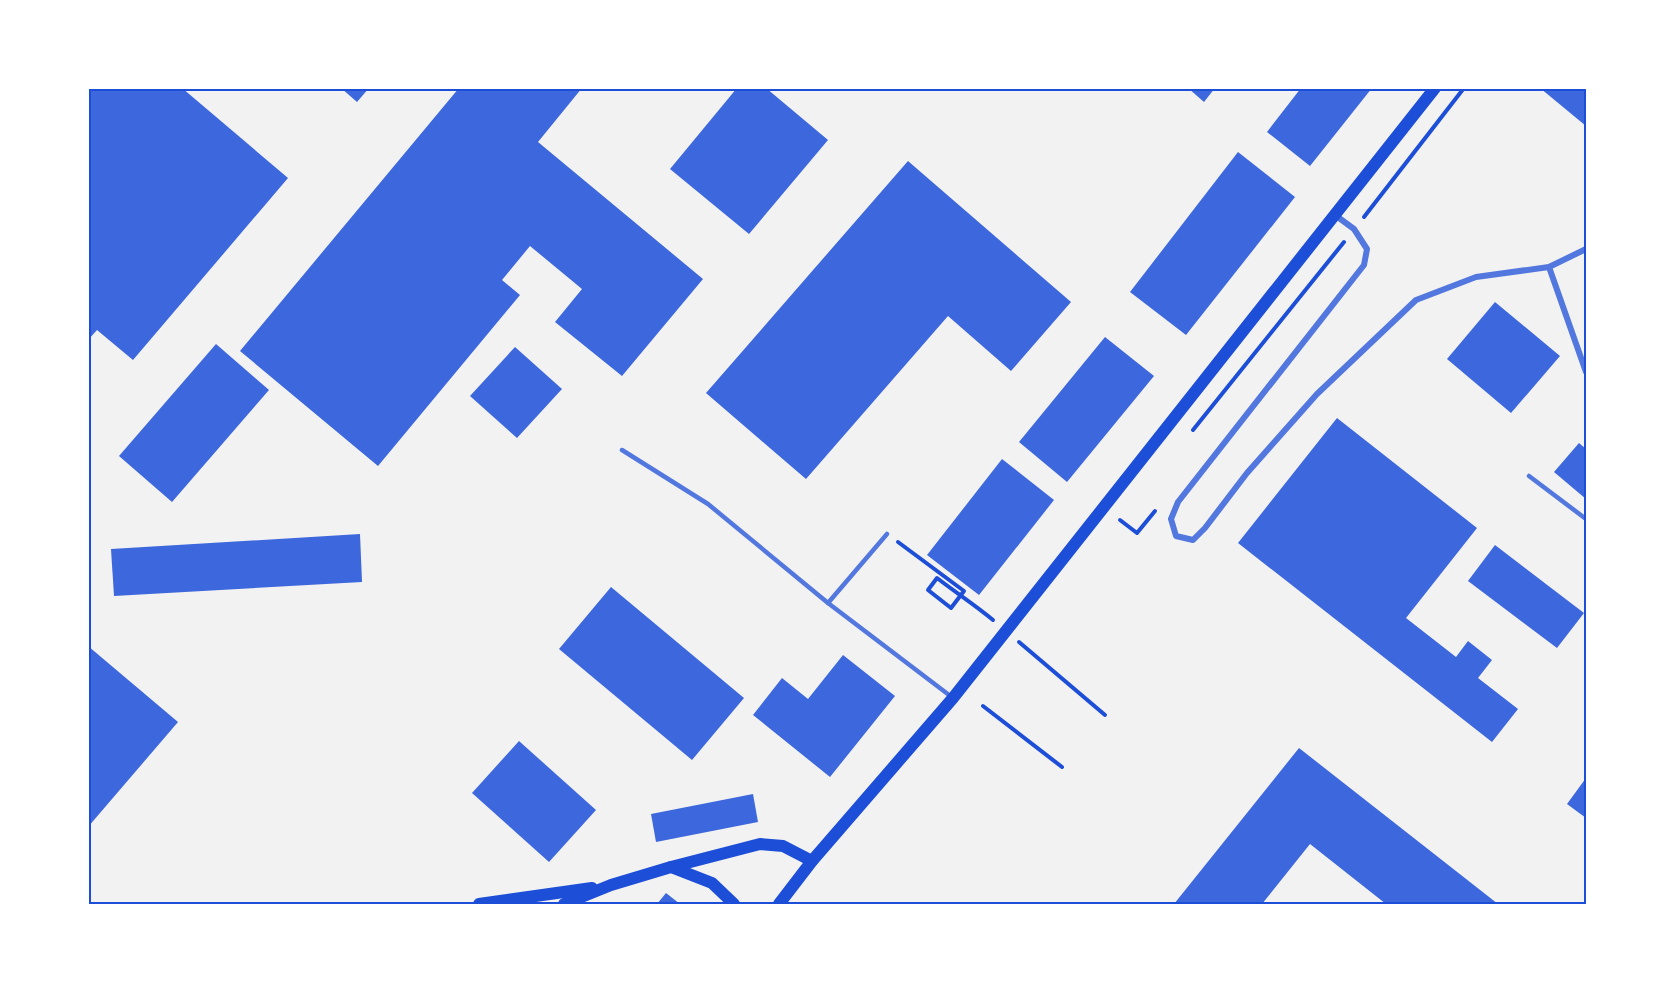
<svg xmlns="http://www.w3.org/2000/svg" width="1675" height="993" viewBox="0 0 1675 993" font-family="Lato,sans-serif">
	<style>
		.building { fill: #3d67dc }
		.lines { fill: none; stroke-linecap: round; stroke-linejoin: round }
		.path { stroke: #1d4ed8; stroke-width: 4 }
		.service { stroke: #5277de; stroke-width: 4.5 }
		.minor { stroke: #5277de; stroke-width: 6 }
		.secondary { stroke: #1d4ed8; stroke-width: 12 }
		.neatline { fill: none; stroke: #1d4ed8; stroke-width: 2 }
	</style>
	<rect width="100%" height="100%" fill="#f2f2f2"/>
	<!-- building -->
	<g class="building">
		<polygon points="88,88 182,88 288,178 133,360 97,330 88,340"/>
		<polygon points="341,88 369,88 357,102"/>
		<polygon points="459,88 582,88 538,142 703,279 622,376 555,322 582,289 530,246 502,280 520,295 378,466 240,351"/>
		<polygon points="737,88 766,88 828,140 749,234 670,169"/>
		<polygon points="1188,88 1215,88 1204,102"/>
		<polygon points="1301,88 1372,88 1310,166 1267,132"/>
		<polygon points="1540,88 1586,88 1586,126"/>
		<polygon points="1238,152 1295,197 1186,335 1130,292"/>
		<polygon points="908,161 1071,302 1011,371 948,316 806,479 706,393"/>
		<polygon points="1495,302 1560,356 1511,413 1447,359"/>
		<polygon points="1105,337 1154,376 1067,482 1019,442"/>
		<polygon points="216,344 269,390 172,502 119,456"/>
		<polygon points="515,347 562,389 517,438 470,396"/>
		<polygon points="1337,418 1477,528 1406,618 1456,657 1468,641 1492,660 1478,678 1518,709 1492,742 1238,543"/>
		<polygon points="1579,443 1586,449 1586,499 1554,472"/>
		<polygon points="1002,459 1054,500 979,595 927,555"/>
		<polygon points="360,534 362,582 114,596 111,549"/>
		<polygon points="1495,545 1584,613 1557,648 1468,581"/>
		<polygon points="611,587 744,698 692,760 559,649"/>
		<polygon points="88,646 178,722 88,827"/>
		<polygon points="843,655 895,696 830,777 753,715 782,678 808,699"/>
		<polygon points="519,741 596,810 549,862 472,793"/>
		<polygon points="1299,748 1498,904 1386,904 1310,844 1262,904 1174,904"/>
		<polygon points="1586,778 1586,818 1567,804"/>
		<polygon points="753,794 758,822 656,842 651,814"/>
		<polygon points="666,893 680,904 657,904"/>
	</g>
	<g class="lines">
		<!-- path -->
		<g class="path">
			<polyline points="1364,217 1464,88"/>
			<polyline points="1193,430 1344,242"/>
			<polyline points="1120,520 1137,533 1155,511"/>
			<path d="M 898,542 L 964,591 L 951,608 L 928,590 L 937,578 C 955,592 975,605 993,620"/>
			<polyline points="1019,642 1105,715"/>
			<polyline points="983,706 1062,767"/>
		</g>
		<!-- service -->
		<g class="service">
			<polyline points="622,450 708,504 828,603"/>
			<polyline points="1529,476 1586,519"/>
			<polyline points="887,534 828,603 953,698"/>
		</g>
		<!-- minor -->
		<g class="minor">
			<polyline points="1335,215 1354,229 1367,249 1364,265 1178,502 1171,519 1176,536 1193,540 1205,528 1247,473 1317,394 1416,300 1476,277 1549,267 1586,249"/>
			<polyline points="1549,267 1586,372"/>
		</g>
		<!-- secondary -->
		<g class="secondary">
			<polyline points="671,867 712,883 734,904"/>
			<polyline points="479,904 592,888"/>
			<polyline points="564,904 611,885 671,867 760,844 783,846 812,861"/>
			<polyline points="779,904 812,861 953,698 1435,88"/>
		</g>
	</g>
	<!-- border -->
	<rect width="1675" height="993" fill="none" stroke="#ffffff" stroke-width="180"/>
	<rect x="90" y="90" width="1495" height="813" class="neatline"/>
</svg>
